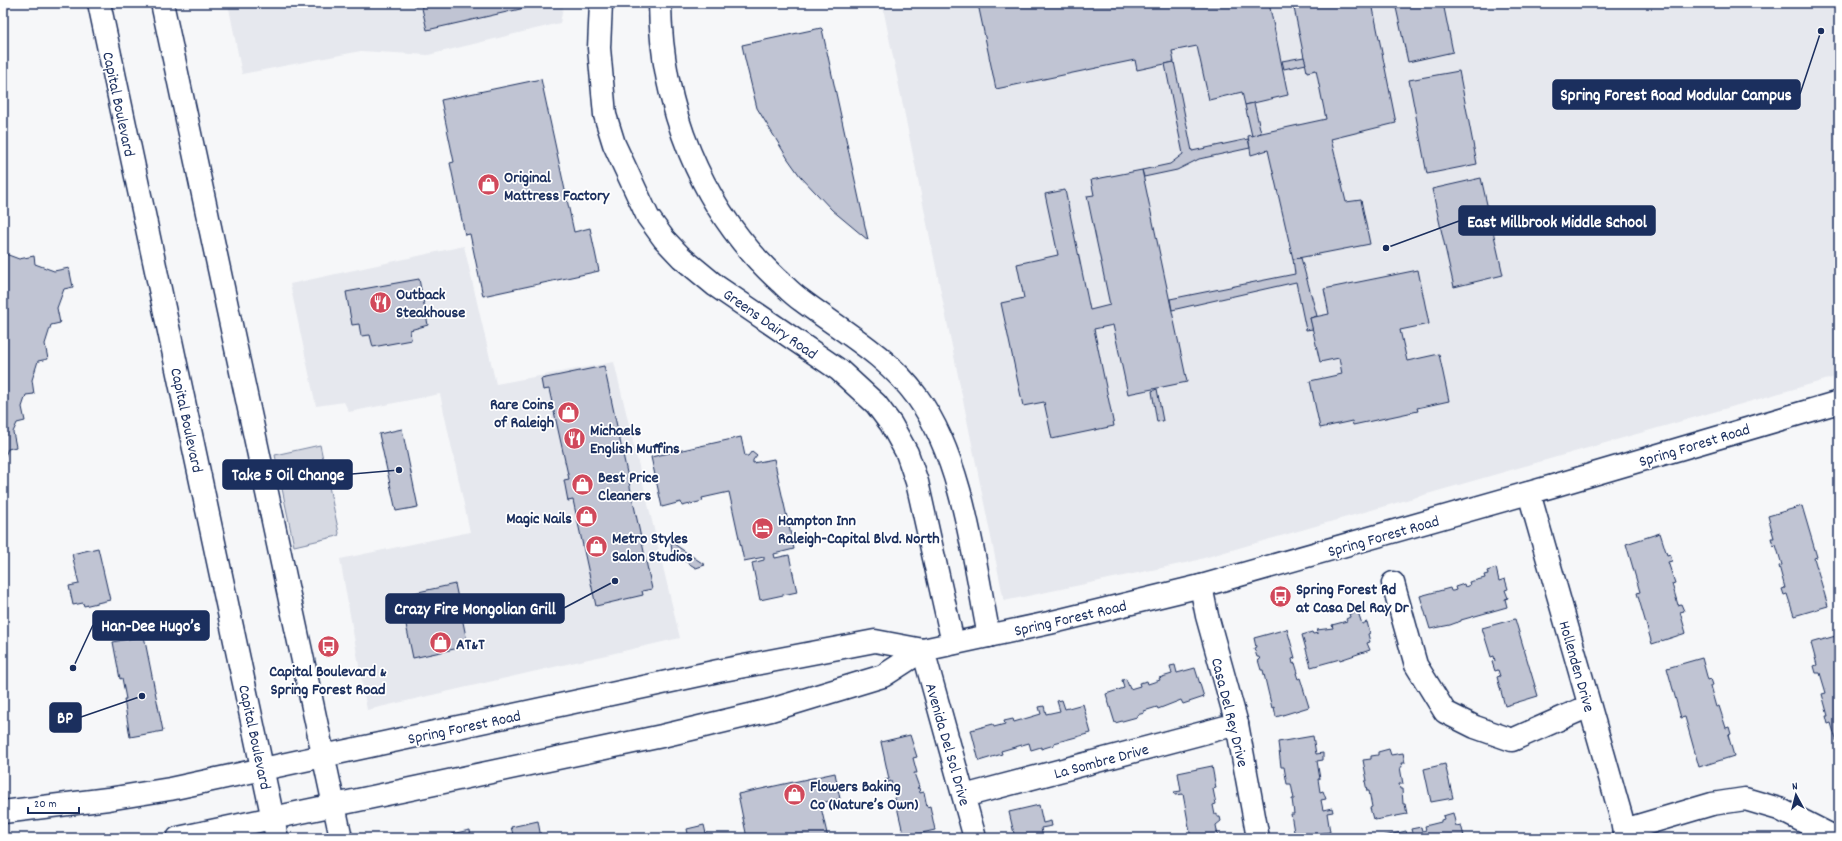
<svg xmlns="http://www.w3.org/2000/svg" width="1842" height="841" viewBox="0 0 1842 841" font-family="Dekko,sans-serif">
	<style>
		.built { fill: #e6e8ee }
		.green { fill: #d6d9e2; stroke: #7884a0 }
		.building { fill: #c0c4d3; stroke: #1b2f5e }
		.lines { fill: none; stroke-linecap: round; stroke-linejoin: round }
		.minor-casing { stroke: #1b2f5e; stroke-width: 25 }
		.major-casing { stroke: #1b2f5e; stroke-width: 25 }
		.highway-casing { stroke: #1b2f5e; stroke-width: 25 }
		.minor { stroke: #fff; stroke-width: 22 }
		.major { stroke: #fff; stroke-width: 22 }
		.highway { stroke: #fff; stroke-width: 22 }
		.labels { text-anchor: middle; stroke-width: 3.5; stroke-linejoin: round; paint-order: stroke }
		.street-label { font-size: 16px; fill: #1b2f5e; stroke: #fff }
		.poi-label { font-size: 16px; font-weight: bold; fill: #1b2f5e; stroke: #fff; text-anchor: start }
		.leader { fill: none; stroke: #1b2f5e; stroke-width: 1.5 }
		.callout-dot { fill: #1b2f5e; stroke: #fff; stroke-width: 1.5 }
		.callout { fill: #1b2f5e; stroke: #1b2f5e; stroke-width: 1.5 }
		.callout-label { font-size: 17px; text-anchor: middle; font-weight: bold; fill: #fff }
	</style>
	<rect width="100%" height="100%" fill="#f6f7f9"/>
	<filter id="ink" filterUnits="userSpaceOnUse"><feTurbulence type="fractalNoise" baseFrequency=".025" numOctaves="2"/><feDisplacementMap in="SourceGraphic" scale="8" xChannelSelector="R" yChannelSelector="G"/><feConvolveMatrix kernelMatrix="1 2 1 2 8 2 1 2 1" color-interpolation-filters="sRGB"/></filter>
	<g filter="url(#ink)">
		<!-- built -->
		<g class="built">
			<polygon points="228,3 564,3 560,23 428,55 361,51 242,74"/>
			<polygon points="882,3 1839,3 1839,83 1830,85 1839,120 1839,376 1190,562 1004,601"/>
			<polygon points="464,246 496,384 614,362 680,638 367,710 340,559 470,532 440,394 349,412 344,402 316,406 290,284"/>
		</g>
		<!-- green -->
		<polygon class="green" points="320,445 339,533 338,536 294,546 275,455"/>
		<!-- building -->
		<g class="building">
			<polygon points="3,3 9,6 3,15"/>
			<polygon points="414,3 547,3 427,30 421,4 414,6"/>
			<polygon points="981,3 1269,3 1288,95 1245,105 1242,92 1209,100 1197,46 1172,51 1174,62 1137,70 1135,60 996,89 978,4"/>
			<polygon points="1293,3 1372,3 1396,123 1331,139 1346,202 1361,200 1370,244 1293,259 1268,150 1251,155 1248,136 1326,119 1316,70 1307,72"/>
			<polygon points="1395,3 1443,3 1453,52 1408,62"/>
			<polygon points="821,28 822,29 868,240 832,210 800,176 788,159 757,108 745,59 742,45"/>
			<polygon points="1304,57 1306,64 1284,69 1282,61"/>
			<polygon points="1174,62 1192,151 1248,139 1250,148 1199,159 1177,170 1144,177 1142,170 1170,164 1183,154 1165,64"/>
			<polygon points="1459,71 1477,164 1427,174 1409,80"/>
			<polygon points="541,79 574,232 590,228 599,271 483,296 470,234 465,235 450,163 454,162 441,100"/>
			<polygon points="1254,103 1261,133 1252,136 1245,105"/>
			<polygon points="1142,170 1187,382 1128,394 1113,325 1094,329 1114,426 1052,439 1044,402 1023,406 1001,303 1024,298 1017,264 1058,255 1045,194 1065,190 1090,310 1110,305 1087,196 1094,195 1091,180"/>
			<polygon points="1481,178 1503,275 1454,287 1432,189"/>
			<polygon points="3,253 19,259 34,256 35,264 54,271 69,268 73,287 64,289 57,308 60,323 51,325 45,344 48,359 38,361 32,380 34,394 26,395 22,407 25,421 17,423 13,432 16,447 8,449 4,458"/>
			<polygon points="1301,258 1317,316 1310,318 1313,329 1306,330 1296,282 1172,310 1170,299 1295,274 1293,259"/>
			<polygon points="1418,270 1429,324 1400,330 1407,361 1439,354 1449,401 1417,408 1418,411 1353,425 1352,421 1320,428 1310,381 1342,374 1339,358 1320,362 1310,318 1329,314 1324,289"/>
			<polygon points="419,279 428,325 410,330 411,340 373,347 370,335 361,336 359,324 352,325 346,292"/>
			<polygon points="604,366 652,589 642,591 643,595 596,606 573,500 568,501 564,480 569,479 549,389 543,390 541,379"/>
			<polygon points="1157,389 1163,421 1157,422 1152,391"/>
			<polygon points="402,429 418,507 396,511 379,434"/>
			<polygon points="741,437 745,456 748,456 752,451 757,455 753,460 753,463 774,459 794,549 774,554 775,558 789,555 797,592 760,600 752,563 764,560 764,557 744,561 729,492 702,498 703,501 682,506 681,502 662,507 651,457"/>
			<polygon points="1802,506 1817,557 1814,558 1828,606 1794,616 1787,594 1784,595 1782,589 1785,588 1779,566 1782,565 1776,545 1773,546 1771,538 1774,538 1768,516"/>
			<polygon points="1660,533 1667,555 1670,554 1672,561 1668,562 1675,583 1672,584 1678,605 1681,604 1684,611 1680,612 1686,633 1652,644 1637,593 1640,592 1626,544"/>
			<polygon points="671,542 705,565 696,568 672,553"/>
			<polygon points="98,548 110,600 84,606 83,603 73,605 69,586 79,584 72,554"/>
			<polygon points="1496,568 1499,581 1505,579 1508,589 1505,590 1508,598 1505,599 1507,607 1461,620 1461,621 1450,625 1430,629 1420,596 1450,588 1451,591 1453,591 1456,590 1455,587 1464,584 1465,587 1470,585 1469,582 1485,578 1484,575 1488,574 1487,571"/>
			<polygon points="455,584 468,646 413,658 400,596"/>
			<polygon points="1358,612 1362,624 1367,622 1370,633 1368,634 1370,642 1367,643 1370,650 1340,660 1340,659 1311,667 1302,635 1312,632 1313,634 1318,633 1317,630 1333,628 1332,625 1347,621 1346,619 1350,617 1349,614"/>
			<polygon points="1515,619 1538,696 1505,706 1497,677 1500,676 1498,670 1495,671 1492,662 1495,661 1494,656 1491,657 1482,628"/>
			<polygon points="1287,629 1295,658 1292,659 1293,664 1295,663 1298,673 1296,673 1298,679 1300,678 1309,707 1276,717 1274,707 1272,708 1263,670 1261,670 1258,660 1260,660 1259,657 1257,657 1254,648 1256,647 1254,638"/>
			<polygon points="1839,635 1839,742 1837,743 1831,723 1828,724 1826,716 1828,716 1822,694 1826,693 1820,673 1816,673 1814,666 1817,665 1811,643"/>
			<polygon points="144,636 163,731 130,737 124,699 126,699 122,678 120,679 113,642"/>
			<polygon points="1702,658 1708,680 1711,679 1713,685 1710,686 1716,707 1719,706 1726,728 1729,727 1731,734 1728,735 1734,756 1699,767 1685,717 1681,718 1667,668"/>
			<polygon points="1175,665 1177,673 1195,668 1204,697 1183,704 1181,700 1158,709 1157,707 1144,711 1144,713 1137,715 1137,717 1115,723 1106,694 1124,688 1122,680 1126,679 1130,689 1140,686 1139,683 1147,681 1148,684 1160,680 1159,678 1172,674 1170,666"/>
			<polygon points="1062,700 1065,709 1083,704 1091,733 1054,743 1054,745 1041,749 1041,747 1031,750 1029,743 1001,751 1002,754 979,761 971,730 993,724 994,727 1005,724 1004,721 1013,719 1014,722 1041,714 1039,707 1044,706 1046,714 1060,711 1057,701"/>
			<polygon points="910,735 917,757 913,758 917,773 914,773 919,787 917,788 919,788 920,793 924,792 927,807 930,806 935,830 904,837 891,781 886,783 885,780 889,779 881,742"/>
			<polygon points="1313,736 1316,754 1323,753 1323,760 1317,761 1320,779 1318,779 1320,792 1323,791 1326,799 1321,800 1323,810 1332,808 1333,812 1327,813 1330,832 1295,838 1291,814 1294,814 1292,799 1294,799 1291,784 1287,784 1284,767 1281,767 1278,742"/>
			<polygon points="1389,749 1391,755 1403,753 1405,763 1401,763 1402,767 1400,767 1403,784 1399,784 1400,789 1402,789 1403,804 1405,804 1407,814 1375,820 1374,818 1373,819 1370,808 1372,807 1369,791 1367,791 1365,781 1367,781 1363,760 1371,759 1371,756 1378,755 1378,752"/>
			<polygon points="1445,764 1453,798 1431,802 1424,769"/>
			<polygon points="1212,766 1216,788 1213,789 1216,804 1213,805 1215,815 1217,814 1217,817 1220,817 1221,821 1216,825 1218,836 1224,835 1225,838 1191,838 1183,794 1175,795 1174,792 1181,791 1178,773"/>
			<polygon points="835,773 840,799 820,803 828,838 747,838 738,794"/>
			<polygon points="1039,805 1043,823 1051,821 1052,826 1041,828 1043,838 1015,838 1009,812"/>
			<polygon points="1453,813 1456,826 1461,825 1464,836 1462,836 1462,838 1376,838 1406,831 1407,834 1412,833 1411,829 1421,827 1422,831 1426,830 1425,826 1441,822 1441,820 1444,819 1443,816"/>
			<polygon points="538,821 541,838 514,838 511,827"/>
			<polygon points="704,825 707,838 689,838 687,829"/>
			<polygon points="470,830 471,838 451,838 451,834"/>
		</g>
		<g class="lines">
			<defs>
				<g id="minor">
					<polyline points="601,3 599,48 605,115 614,144 648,217 664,239 681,257 716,286 839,370 876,404 891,424 907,453 917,482 953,643"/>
					<path d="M 660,3 C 661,106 700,207 776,278 C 784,285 792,294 801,300 C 842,331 887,355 918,398 C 963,460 974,561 989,636"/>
					<polyline points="1529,493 1621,816 1625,838"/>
					<polyline points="1393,583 1416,665 1445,712 1475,727 1512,740 1589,706"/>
					<polyline points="1201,586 1207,616 1237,724 1258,838"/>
					<polyline points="923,650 975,838"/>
					<polyline points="964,796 1237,724"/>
					<polyline points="1624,830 1712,804 1745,799 1779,809 1836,838"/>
				</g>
				<g id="major">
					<polyline points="3,812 108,799 170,789 718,671 875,641 923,650"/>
					<polyline points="178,838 662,736 771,710 883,676 923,650 1049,623 1201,586 1553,486 1839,402"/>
				</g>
				<g id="highway">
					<polyline points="99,3 277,838"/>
					<polyline points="162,3 341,838"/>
				</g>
			</defs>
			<!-- minor casing -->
			<use href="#minor" class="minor-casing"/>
			<!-- major casing -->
			<use href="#major" class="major-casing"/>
			<!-- highway casing -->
			<use href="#highway" class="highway-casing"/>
			<!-- minor -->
			<use href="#minor" class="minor"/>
			<!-- major -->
			<use href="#major" class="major"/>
			<!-- highway -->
			<use href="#highway" class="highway"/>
		</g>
	</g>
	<!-- icons -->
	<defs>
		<symbol id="shop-disc" viewBox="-11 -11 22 22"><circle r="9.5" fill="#d1495b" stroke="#fff"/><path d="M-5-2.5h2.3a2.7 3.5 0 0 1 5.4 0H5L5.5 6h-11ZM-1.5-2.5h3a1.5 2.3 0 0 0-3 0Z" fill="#fff"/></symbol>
		<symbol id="restaurant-disc" viewBox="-11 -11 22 22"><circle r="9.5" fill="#d1495b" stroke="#fff"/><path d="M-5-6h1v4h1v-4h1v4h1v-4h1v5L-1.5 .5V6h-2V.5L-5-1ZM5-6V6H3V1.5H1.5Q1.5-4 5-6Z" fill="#fff"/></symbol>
		<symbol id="hotel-disc" viewBox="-11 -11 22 22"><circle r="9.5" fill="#d1495b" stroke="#fff"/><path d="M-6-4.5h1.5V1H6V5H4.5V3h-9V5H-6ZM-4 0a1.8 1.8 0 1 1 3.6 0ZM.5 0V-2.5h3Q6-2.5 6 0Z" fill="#fff"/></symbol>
		<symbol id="bus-disc" viewBox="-11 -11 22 22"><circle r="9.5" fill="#d1495b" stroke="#fff"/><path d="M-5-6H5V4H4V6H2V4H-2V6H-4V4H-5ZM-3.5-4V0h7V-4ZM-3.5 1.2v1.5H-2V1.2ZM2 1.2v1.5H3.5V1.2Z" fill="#fff"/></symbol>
	</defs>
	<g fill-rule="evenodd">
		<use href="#shop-disc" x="476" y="172" width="25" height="25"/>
		<use href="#restaurant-disc" x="368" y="290" width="25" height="25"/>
		<use href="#shop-disc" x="556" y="400" width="25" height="25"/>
		<use href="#restaurant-disc" x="562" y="426" width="25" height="25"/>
		<use href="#shop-disc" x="570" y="472" width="25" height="25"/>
		<use href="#shop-disc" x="574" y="504" width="25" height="25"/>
		<use href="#hotel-disc" x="750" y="516" width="25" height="25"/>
		<use href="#shop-disc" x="584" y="534" width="25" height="25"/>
		<use href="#bus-disc" x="1268" y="584" width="25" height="25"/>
		<use href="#shop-disc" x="428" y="630" width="25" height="25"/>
		<use href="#bus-disc" x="316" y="634" width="25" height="25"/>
		<use href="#shop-disc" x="782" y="782" width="25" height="25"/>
	</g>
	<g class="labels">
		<!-- street labels -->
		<g class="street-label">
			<text transform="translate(120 104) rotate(78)" y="6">Capital Boulevard</text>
			<text transform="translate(771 323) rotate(35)" y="6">Greens Dairy Road</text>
			<text transform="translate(188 420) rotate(78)" y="6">Capital Boulevard</text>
			<text transform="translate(1694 444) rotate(-17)" y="6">Spring Forest Road</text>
			<text transform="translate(1383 535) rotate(-16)" y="6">Spring Forest Road</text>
			<text transform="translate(1070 617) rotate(-13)" y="6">Spring Forest Road</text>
			<text transform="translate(1578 666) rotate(74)" y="6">Hollenden Drive</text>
			<text transform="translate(1231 712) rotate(76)" y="6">Casa Del Rey Drive</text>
			<text transform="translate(464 726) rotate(-12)" y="6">Spring Forest Road</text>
			<text transform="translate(256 737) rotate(78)" y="6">Capital Boulevard</text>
			<text transform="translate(949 744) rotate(74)" y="6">Avenida Del Sol Drive</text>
			<text transform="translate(1101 760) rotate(-15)" y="6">La Sombre Drive</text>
		</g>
		<!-- poi labels -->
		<g class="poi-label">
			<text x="504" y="182">Original<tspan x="504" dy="18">Mattress Factory</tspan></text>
			<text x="396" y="299">Outback<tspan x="396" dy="18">Steakhouse</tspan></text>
			<text x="554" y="409" text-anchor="end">Rare Coins<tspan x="554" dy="18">of Raleigh</tspan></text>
			<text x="590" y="435">Michaels<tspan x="590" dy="18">English Muffins</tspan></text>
			<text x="598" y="482">Best Price<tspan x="598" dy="18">Cleaners</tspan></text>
			<text x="572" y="523" text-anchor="end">Magic Nails</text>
			<text x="778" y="525">Hampton Inn<tspan x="778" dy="18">Raleigh-Capital Blvd. North</tspan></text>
			<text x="612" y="543">Metro Styles<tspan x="612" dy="18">Salon Studios</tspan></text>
			<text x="1296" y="594">Spring Forest Rd<tspan x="1296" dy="18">at Casa Del Ray Dr</tspan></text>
			<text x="456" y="649">AT&amp;T</text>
			<text x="328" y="676" text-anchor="middle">Capital Boulevard &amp;<tspan x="328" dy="18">Spring Forest Road</tspan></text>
			<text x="810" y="791">Flowers Baking<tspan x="810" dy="18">Co (Nature’s Own)</tspan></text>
		</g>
	</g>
	<!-- callouts -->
	<path class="leader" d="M1821 31L1800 94M1386 248L1459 221M399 470L352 474M615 581L564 608M73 668L93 625M142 696L81 717"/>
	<g class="callout-dot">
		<circle cx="1821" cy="31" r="4"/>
		<circle cx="1386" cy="248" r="4"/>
		<circle cx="399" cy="470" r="4"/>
		<circle cx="615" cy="581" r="4"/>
		<circle cx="73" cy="668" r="4"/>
		<circle cx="142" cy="696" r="4"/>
	</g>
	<g class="callout">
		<rect x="1553" y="80" width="247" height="29" rx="4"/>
		<rect x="1459" y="206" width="196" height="29" rx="4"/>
		<rect x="223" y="460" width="129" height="29" rx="4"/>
		<rect x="386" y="594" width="178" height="29" rx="4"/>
		<rect x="93" y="611" width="116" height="29" rx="4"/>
		<rect x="50" y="703" width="31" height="29" rx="4"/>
	</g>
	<g class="callout-label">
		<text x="1676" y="100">Spring Forest Road Modular Campus</text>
		<text x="1557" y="227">East Millbrook Middle School</text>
		<text x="288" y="480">Take 5 Oil Change</text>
		<text x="475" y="614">Crazy Fire Mongolian Grill</text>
		<text x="151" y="631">Han-Dee Hugo’s</text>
		<text x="65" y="723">BP</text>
	</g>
	<!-- margin -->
	<rect width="1842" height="841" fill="none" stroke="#fff" stroke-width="16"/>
	<rect x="8" y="8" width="1826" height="825" fill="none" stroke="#1b2f5e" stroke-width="1.5" filter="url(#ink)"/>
	<!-- north arrow -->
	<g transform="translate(1796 795) rotate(353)" stroke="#ffffff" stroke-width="3" paint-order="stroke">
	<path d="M0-3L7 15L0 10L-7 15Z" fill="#1b2f5e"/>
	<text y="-6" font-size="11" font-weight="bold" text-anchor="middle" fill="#1b2f5e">N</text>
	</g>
	<!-- scale -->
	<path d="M28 807v6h51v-6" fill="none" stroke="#1b2f5e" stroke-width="2"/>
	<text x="34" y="807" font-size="12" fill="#1b2f5e" stroke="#ffffff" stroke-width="3" paint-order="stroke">20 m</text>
</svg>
